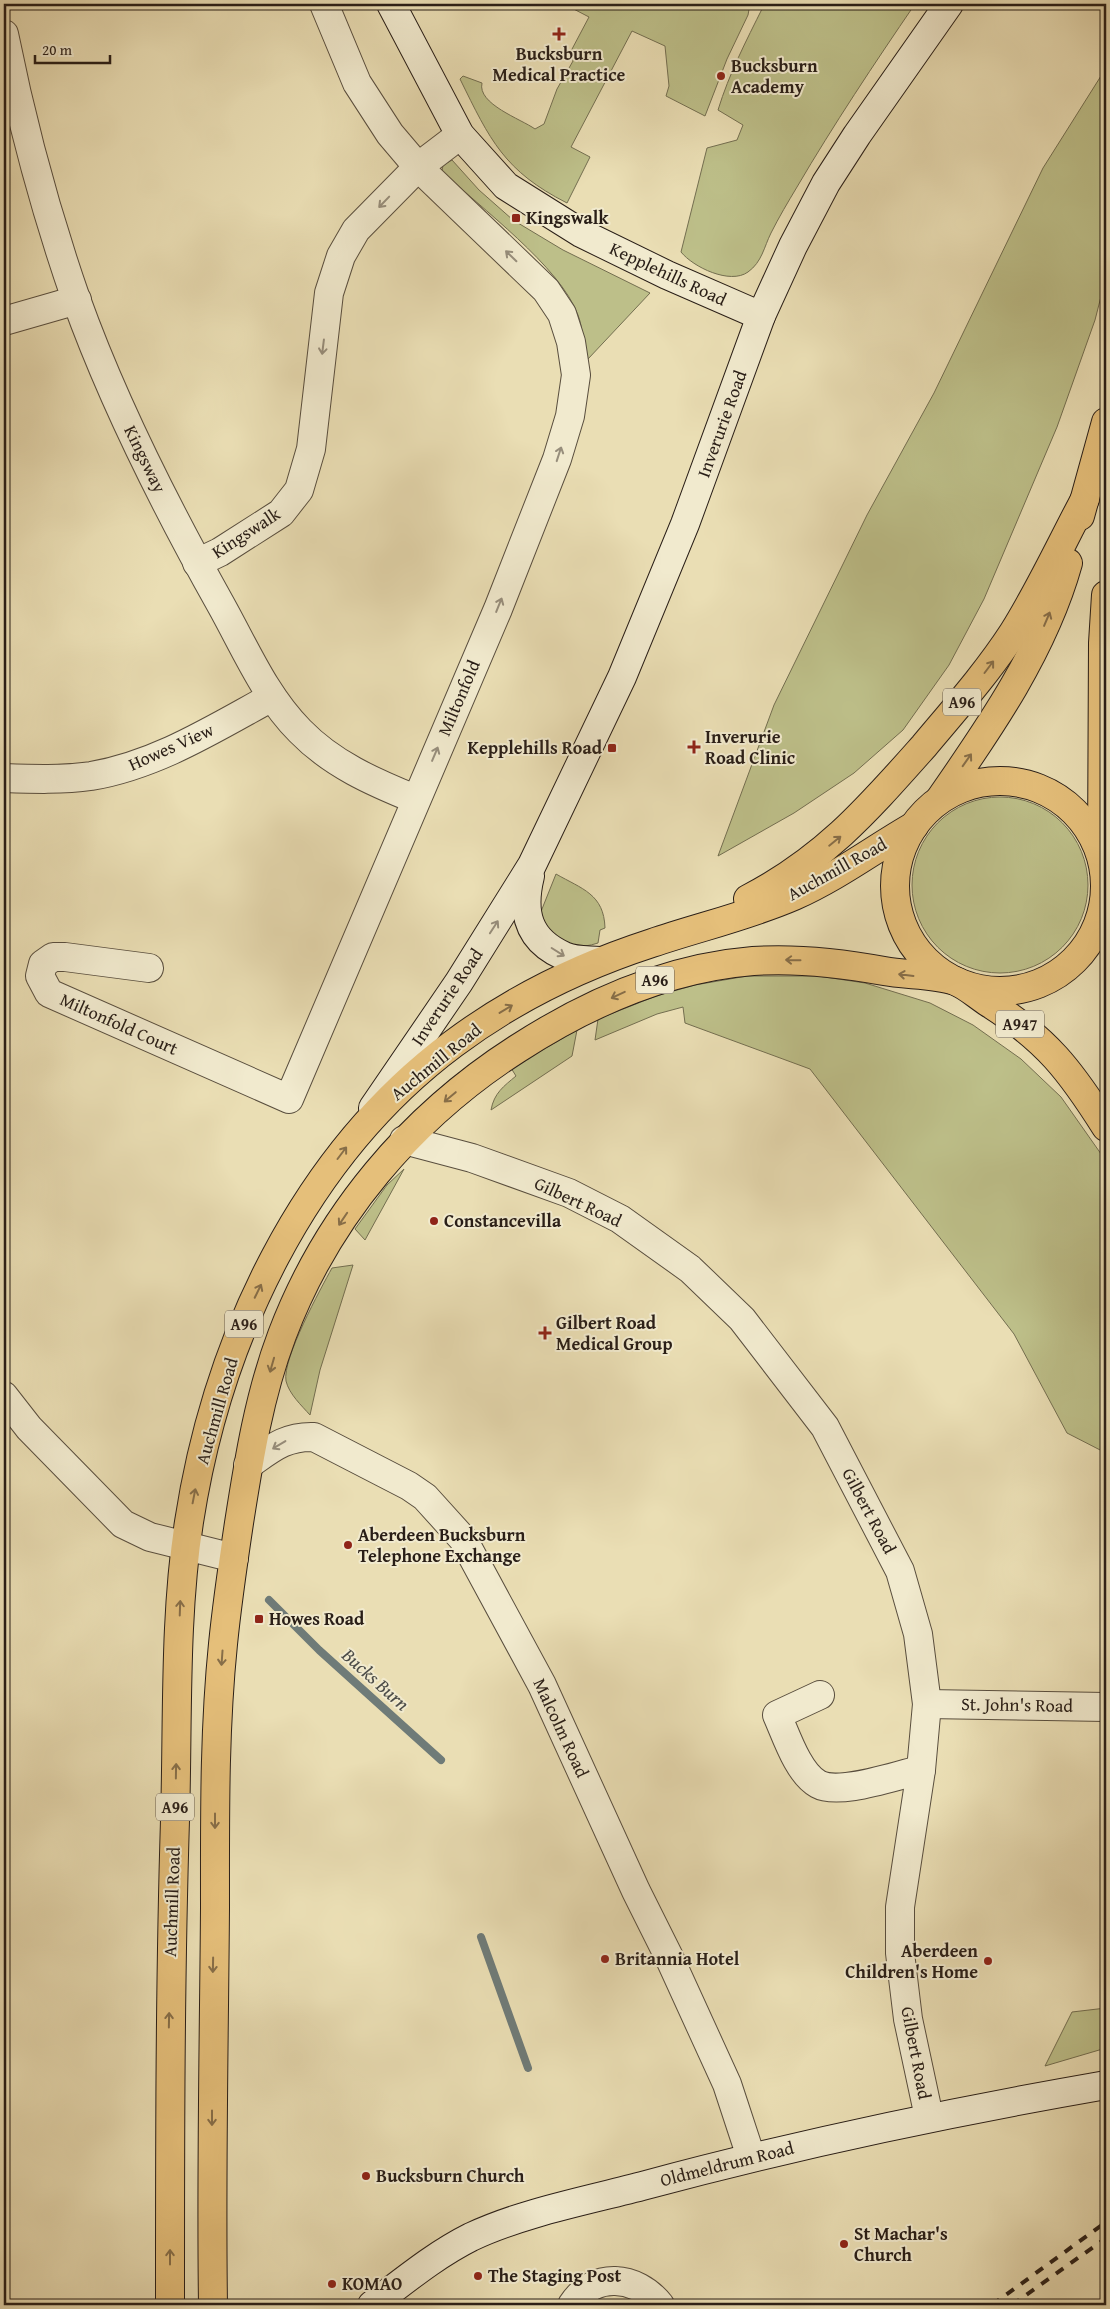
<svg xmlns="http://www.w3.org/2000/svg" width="1110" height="2309" viewBox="0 0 1110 2309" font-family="'Gentium Book Plus',serif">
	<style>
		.green { fill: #bdbf89; stroke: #736e50 }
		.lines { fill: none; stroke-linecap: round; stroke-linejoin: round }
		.stream { stroke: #6f7b78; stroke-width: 8 }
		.street-casing { stroke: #594e3e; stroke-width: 30 }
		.secondary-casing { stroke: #291e17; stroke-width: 30 }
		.primary-casing { stroke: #291e17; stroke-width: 30 }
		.street { stroke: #f1eace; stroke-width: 28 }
		.secondary { stroke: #f1eace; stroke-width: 28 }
		.primary { stroke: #e5bf7a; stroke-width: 28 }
		.rail { stroke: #291e17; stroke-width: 4; stroke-dasharray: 9 9; stroke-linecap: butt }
		.oneway { stroke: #978e7c }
		.oneway2 { stroke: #876e48 }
		.poi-dot { fill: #8f2418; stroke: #f1eace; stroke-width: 2 }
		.labels { text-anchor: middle; stroke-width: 4; stroke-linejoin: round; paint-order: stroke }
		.shield { fill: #f1eace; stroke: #655b4e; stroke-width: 1 }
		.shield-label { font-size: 16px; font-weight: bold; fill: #291e17 }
		.poi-label { font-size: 18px; font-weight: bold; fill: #291e17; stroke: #f1eace; text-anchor: start }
		.street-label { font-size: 18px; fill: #291e17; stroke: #f1eace }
		.water-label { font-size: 19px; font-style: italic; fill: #4c4c48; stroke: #f1eace }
	</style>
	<rect width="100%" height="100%" fill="#eadeb4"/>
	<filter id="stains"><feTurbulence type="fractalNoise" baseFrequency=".004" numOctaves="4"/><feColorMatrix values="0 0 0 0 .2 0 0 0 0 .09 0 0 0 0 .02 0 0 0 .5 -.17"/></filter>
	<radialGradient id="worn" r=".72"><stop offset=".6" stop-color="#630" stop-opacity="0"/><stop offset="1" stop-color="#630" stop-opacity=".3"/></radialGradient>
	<!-- green -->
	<g class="green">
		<path d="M 564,4 L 750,4 L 748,15 L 727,59 L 705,116 L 666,96 L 669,86 L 665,46 L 632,31 L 571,147 L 590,157 L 567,203 C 504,171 490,140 460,79 L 463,76 L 482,83 C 477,104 521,119 535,129 L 544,124 L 557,89 L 573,61 L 571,51 L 589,17 Z"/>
		<path d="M 767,4 L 915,4 C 874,64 834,124 797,187 C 788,202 779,217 771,233 C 764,247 762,262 748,272 C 730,285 693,267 681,252 L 707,148 L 737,140 L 743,125 L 718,110 C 729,74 746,41 763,7 Z"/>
		<polygon points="1106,68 1106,277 1095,320 1057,427 984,599 949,665 903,730 854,773 794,813 718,856 774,705 867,515 934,393 1043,168"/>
		<path d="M 452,160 L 479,190 L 513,220 L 563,250 L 650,293 L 588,359 L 587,356 L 584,356 C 583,343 583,328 578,315 C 560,266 480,208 442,171 L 443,165 Z"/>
		<circle cx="1000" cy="885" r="88"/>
		<path d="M 556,874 C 582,889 604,894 605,928 L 600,930 L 598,943 C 580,949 569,946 552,939 L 551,930 L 542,925 L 538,919 Z"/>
		<polygon points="747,976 818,976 865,983 930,1003 973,1025 1021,1059 1061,1097 1106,1161 1106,1453 1067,1433 1014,1334 810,1069 685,1023 683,1007 657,1014 595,1040 598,1019 656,996 695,985"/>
		<path d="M 577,1030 L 572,1056 L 491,1110 C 494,1093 504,1086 516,1076 L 511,1068 Z"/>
		<polygon points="404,1169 365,1240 355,1229 387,1185"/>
		<path d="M 353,1265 L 320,1370 L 310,1415 C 302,1406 289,1394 286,1381 C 282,1359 321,1288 332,1268 Z"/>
		<polygon points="1106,2008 1106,2048 1045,2066 1072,2012"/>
	</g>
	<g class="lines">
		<!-- stream -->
		<g class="stream">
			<polyline points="269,1600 319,1650 441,1760"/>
			<polyline points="481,1937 528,2068"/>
		</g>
		<defs>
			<g id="street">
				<path d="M 4,34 C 22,124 46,213 76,299 C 114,405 166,507 221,605 C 245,648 265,696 300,731 C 332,764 373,782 415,799"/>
				<polyline points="4,321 77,300"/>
				<polyline points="197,563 220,552 281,513 299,490 311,449 329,293 341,256 356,230 418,167 460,135"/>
				<path d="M 4,778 C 33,779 63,780 91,776 C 157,765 215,728 272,697"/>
				<polyline points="149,968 65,957 53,957 43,964 40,976 49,993 289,1099 498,609 557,459 570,416 576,375 571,342 562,314 546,290 418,167 390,134 357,83 324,4"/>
				<polyline points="404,1140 472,1158 569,1193 620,1219 690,1269 742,1319 825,1427 900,1571 918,1634 927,1704 921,1770 900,1907 900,1953 908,2019 929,2117"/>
				<polyline points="4,1396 29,1428 123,1524 150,1537 234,1558"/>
				<path d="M 248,1465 C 271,1449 285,1436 314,1437 L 409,1486 L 425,1497 L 463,1539 L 542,1685 L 636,1891 L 669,1957 L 727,2084 L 751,2157"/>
				<path d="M 820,1695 L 777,1715 C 786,1735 798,1773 818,1784 C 839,1796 896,1775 921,1770"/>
				<polyline points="927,1704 1106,1707"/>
				<path d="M 572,2305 C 594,2271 636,2275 660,2305"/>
			</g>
			<g id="secondary">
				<polyline points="391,4 460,135 506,186 581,233 667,275 761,316"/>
				<path d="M 530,876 C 521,913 528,940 564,956 C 574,961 588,960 599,961"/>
				<polyline points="373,1108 459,982 532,865 622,677 685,524 761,316 793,246 826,183 857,135 949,4"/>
				<path d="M 372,2305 C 404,2281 435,2255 471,2237 C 524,2212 590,2200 646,2185 C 798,2144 951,2112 1106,2085"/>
			</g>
			<g id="primary">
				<polyline points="1080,516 1106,422"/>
				<circle cx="1000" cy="886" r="105"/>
				<path d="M 940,799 C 991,726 1044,649 1068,563"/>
				<polyline points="1102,853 1103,643 1106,595"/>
				<path d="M 748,899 C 825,859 868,809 924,746 C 955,709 987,673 1013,633 C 1040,590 1061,544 1085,499"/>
				<path d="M 170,2305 C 170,2143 170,1982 175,1820 C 178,1721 174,1620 189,1522 C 217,1340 303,1156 453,1044 C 513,999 581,966 652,943 C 699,927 748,916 794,896 C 837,877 874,849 914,826"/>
				<path d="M 213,2305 C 211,2173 214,2041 215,1908 C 215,1820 214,1732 223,1644 C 227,1604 233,1563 239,1523 C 249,1459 259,1396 282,1335 C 327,1216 411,1117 517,1049 C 588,1003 667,968 753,961 C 797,958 841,963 884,971 C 904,975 937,974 955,981 C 966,985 978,996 989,1003 C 1047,1040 1070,1070 1106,1127"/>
			</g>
		</defs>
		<!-- street casing -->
		<use href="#street" class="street-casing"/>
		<!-- secondary casing -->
		<use href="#secondary" class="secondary-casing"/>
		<!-- primary casing -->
		<use href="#primary" class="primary-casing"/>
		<!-- street -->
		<use href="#street" class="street"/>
		<!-- secondary -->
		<use href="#secondary" class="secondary"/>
		<!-- primary -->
		<use href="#primary" class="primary"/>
		<!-- rail -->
		<g class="rail">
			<polyline points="992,2305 1106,2222"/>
			<polyline points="1012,2305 1106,2238"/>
		</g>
	</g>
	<!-- one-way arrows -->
	<defs><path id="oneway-shaft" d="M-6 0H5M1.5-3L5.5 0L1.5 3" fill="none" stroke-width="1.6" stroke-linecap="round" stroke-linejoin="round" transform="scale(1.25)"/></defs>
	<g class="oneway">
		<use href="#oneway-shaft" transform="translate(384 202) rotate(134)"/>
		<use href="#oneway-shaft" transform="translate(511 256) rotate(-136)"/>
		<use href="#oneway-shaft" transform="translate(323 347) rotate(97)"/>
		<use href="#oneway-shaft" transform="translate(559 454) rotate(-72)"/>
		<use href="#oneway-shaft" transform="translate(499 605) rotate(-68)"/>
		<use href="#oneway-shaft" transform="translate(435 754) rotate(-67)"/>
		<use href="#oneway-shaft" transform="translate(494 927) rotate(-57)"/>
		<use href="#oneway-shaft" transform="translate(558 952) rotate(32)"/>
		<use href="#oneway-shaft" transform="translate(279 1445) rotate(149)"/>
	</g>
	<g class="oneway2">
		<use href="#oneway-shaft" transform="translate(1047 619) rotate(-67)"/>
		<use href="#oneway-shaft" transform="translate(989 667) rotate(-53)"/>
		<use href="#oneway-shaft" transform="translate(967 760) rotate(-55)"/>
		<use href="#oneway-shaft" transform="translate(835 841) rotate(-39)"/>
		<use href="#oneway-shaft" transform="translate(793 960) rotate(-179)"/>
		<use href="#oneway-shaft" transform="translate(906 975) rotate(-173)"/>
		<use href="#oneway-shaft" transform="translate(618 995) rotate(155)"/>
		<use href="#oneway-shaft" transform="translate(506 1009) rotate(-31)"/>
		<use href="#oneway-shaft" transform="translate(450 1097) rotate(140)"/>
		<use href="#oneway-shaft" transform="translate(342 1153) rotate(-53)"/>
		<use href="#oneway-shaft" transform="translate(343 1219) rotate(124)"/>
		<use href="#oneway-shaft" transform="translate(258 1291) rotate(-64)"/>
		<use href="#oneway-shaft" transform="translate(272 1365) rotate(106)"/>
		<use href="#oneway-shaft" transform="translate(194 1496) rotate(-79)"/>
		<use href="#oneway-shaft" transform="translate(180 1608) rotate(-88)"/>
		<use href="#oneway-shaft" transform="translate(222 1658) rotate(94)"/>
		<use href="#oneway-shaft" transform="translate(176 1771) rotate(-89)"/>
		<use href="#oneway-shaft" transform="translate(215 1821) rotate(90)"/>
		<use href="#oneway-shaft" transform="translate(213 1965) rotate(91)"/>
		<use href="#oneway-shaft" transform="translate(169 2020) rotate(-89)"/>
		<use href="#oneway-shaft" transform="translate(212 2118) rotate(90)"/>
		<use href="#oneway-shaft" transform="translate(170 2257) rotate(-90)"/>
	</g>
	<!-- markers -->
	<g class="poi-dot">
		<path d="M556.5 26.5h5v5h5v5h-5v5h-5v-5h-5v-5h5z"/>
		<circle cx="721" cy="76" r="5"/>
		<rect x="511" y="213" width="10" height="10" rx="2.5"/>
		<path d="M691.5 739.5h5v5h5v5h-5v5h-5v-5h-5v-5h5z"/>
		<rect x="607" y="743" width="10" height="10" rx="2.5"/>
		<circle cx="434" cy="1221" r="5"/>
		<path d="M542.5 1325.5h5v5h5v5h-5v5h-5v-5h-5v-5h5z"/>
		<circle cx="348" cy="1545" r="5"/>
		<rect x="254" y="1614" width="10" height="10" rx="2.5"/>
		<circle cx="605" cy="1959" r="5"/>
		<circle cx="988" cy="1961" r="5"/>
		<circle cx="366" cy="2176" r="5"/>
		<circle cx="844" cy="2244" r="5"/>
		<circle cx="478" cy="2276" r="5"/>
		<circle cx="332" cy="2284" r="5"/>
	</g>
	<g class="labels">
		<!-- shield labels -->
		<g class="shield">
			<rect x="943" y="688.5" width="38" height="27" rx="4"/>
			<rect x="636" y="966.5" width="38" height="27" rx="4"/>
			<rect x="996" y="1010.5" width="48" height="27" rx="4"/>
			<rect x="225" y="1310.5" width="38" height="27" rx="4"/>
			<rect x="156" y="1793.5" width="38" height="27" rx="4"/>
		</g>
		<g class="shield-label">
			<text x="962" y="708">A96</text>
			<text x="655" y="986">A96</text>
			<text x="1020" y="1030">A947</text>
			<text x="244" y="1330">A96</text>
			<text x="175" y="1813">A96</text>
		</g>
		<!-- poi labels -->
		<g class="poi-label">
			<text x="559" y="60" text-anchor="middle">Bucksburn<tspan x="559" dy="21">Medical Practice</tspan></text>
			<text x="731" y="72">Bucksburn<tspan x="731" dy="21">Academy</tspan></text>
			<text x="526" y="224">Kingswalk</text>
			<text x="705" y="743">Inverurie<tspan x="705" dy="21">Road Clinic</tspan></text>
			<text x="602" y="754" text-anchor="end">Kepplehills Road</text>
			<text x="444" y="1227">Constancevilla</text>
			<text x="556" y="1329">Gilbert Road<tspan x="556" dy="21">Medical Group</tspan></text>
			<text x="358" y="1541">Aberdeen Bucksburn<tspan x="358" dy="21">Telephone Exchange</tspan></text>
			<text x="269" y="1625">Howes Road</text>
			<text x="978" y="1957" text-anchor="end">Aberdeen<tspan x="978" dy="21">Children's Home</tspan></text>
			<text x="615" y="1965">Britannia Hotel</text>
			<text x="376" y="2182">Bucksburn Church</text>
			<text x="854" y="2240">St Machar's<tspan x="854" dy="21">Church</tspan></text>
			<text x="488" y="2282">The Staging Post</text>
			<text x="342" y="2290">KOMAO</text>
		</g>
		<!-- street labels -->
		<g class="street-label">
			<text transform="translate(668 274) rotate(25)" y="6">Kepplehills Road</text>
			<text transform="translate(722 424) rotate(-70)" y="6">Inverurie Road</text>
			<text transform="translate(145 459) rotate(64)" y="6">Kingsway</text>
			<text transform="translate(246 533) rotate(-33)" y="6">Kingswalk</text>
			<text transform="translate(459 698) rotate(-67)" y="6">Miltonfold</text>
			<text transform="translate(171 747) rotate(-24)" y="6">Howes View</text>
			<text transform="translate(837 869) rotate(-29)" y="6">Auchmill Road</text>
			<text transform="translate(447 997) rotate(-56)" y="6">Inverurie Road</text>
			<text transform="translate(119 1024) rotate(24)" y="6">Miltonfold Court</text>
			<text transform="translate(436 1062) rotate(-39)" y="6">Auchmill Road</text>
			<text transform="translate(578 1202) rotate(25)" y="6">Gilbert Road</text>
			<text transform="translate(217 1411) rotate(-74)" y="6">Auchmill Road</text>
			<text transform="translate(869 1511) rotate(62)" y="6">Gilbert Road</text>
			<text transform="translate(1017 1705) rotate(1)" y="6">St. John's Road</text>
			<text transform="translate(561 1728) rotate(65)" y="6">Malcolm Road</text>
			<text transform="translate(172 1902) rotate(-88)" y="6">Auchmill Road</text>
			<text transform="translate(916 2053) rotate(79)" y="6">Gilbert Road</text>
			<text transform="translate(727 2164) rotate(-14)" y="6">Oldmeldrum Road</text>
		</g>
		<!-- water labels -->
		<g class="water-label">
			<text transform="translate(376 1679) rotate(42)" y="7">Bucks Burn</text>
		</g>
	</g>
	<!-- margin -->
	<rect width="1110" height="2309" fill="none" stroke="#eadeb4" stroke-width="20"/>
	<rect x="5" y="5" width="1100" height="2299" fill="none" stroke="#291e17" stroke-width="2.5"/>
	<rect x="10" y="10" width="1090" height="2289" fill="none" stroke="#291e17"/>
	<!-- scale -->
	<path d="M35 55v8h75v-8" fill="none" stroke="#291e17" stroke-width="2.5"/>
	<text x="42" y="55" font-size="15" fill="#291e17" stroke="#f1eace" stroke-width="4" paint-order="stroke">20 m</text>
	<rect width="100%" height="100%" filter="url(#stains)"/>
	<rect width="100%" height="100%" fill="url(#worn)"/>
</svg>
